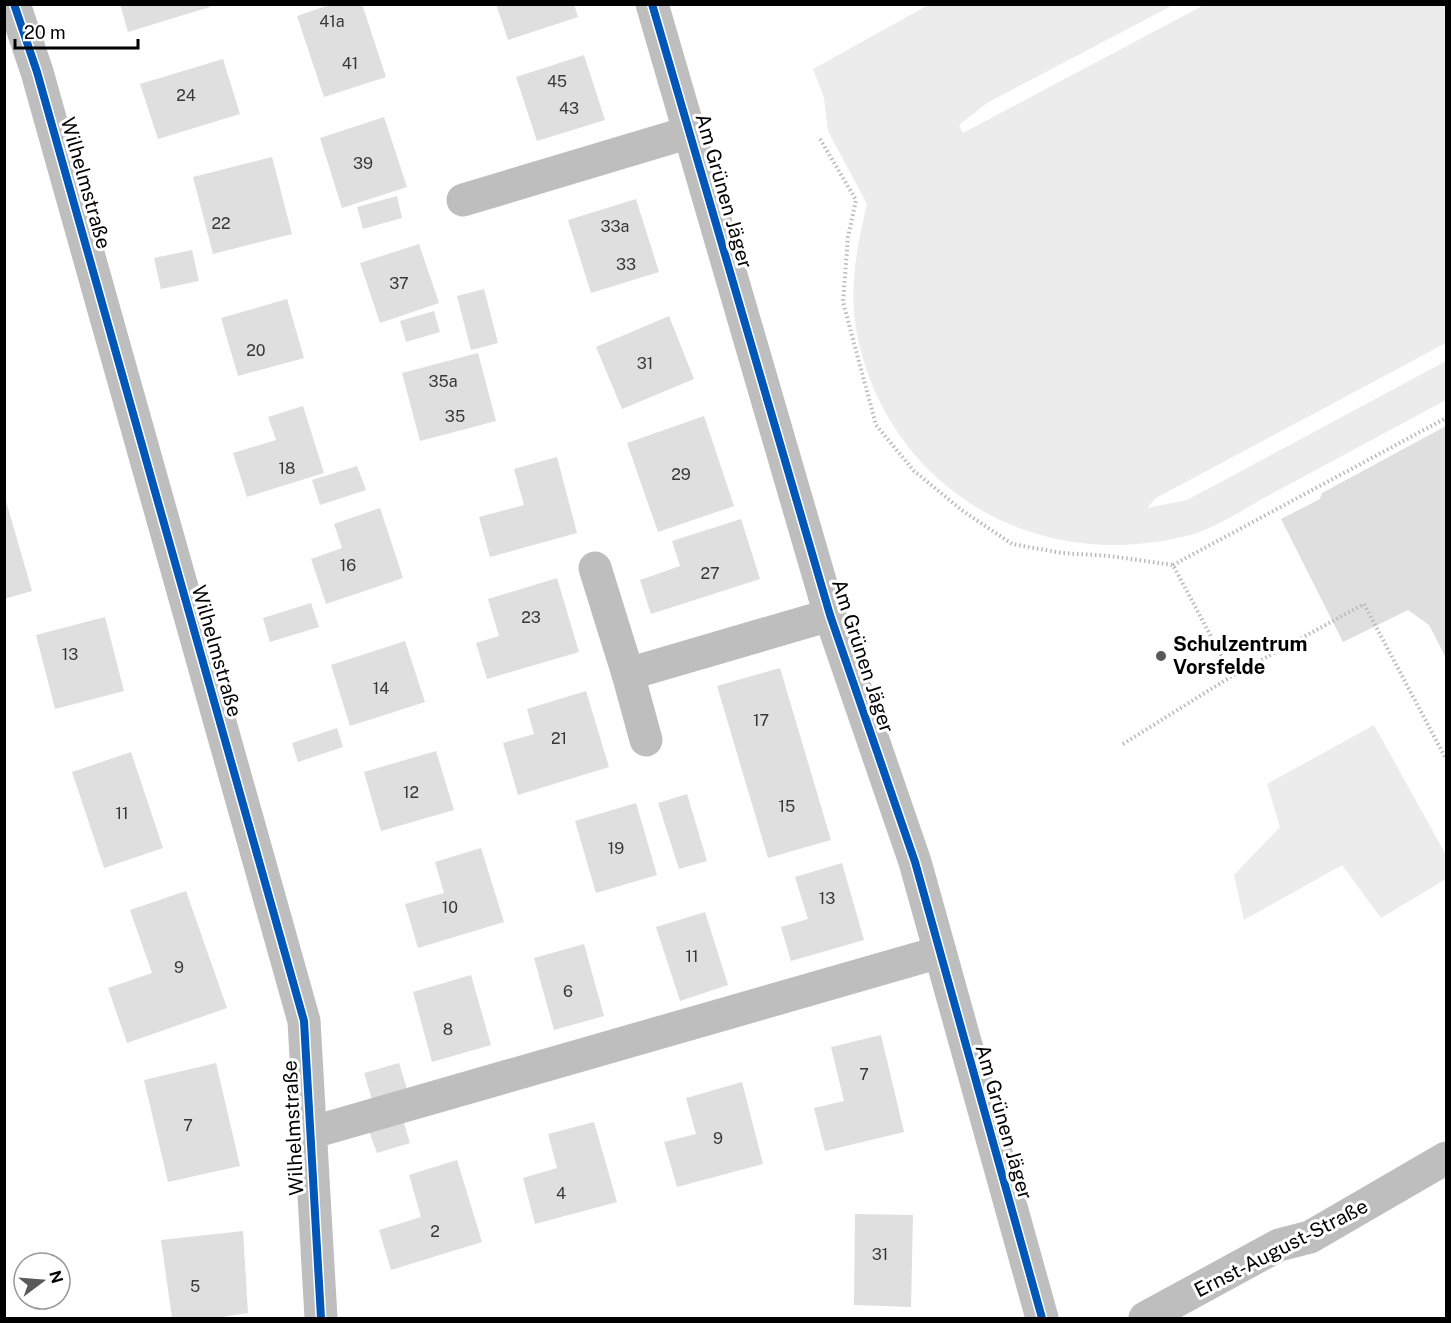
<svg xmlns="http://www.w3.org/2000/svg" width="1451" height="1323" viewBox="0 0 1451 1323" font-family="'Public Sans',sans-serif">
	<style>
		.green { fill: #ececec }
		.building { fill: #dfdfdf }
		.lines { fill: none; stroke-linecap: round; stroke-linejoin: round }
		.path { stroke: #b9b9b9; stroke-width: 4; stroke-dasharray: 1.5 3; stroke-linecap: butt }
		.minor { stroke: #bebebe; stroke-width: 33 }
		.cycleway-casing { stroke: #fff; stroke-width: 11 }
		.cycleway { stroke: #0057b8; stroke-width: 8 }
		.poi-dot { fill: #595959; stroke: #fff; stroke-width: 2 }
		.labels { text-anchor: middle; stroke-width: 6; stroke-linejoin: round; paint-order: stroke }
		.number-label { font-size: 16px; fill: #383838 }
		.street-label { font-size: 20px; fill: #000; stroke: #fff }
		.poi-label { font-size: 20px; font-weight: bold; fill: #000; stroke: #fff; text-anchor: start }
	</style>
	<rect width="100%" height="100%" fill="#fff"/>
	<!-- green -->
	<g class="green">
		<path d="M 930,4 L 1173,5 L 987,103 L 959,125 L 963,133 L 1204,5 L 1446,5 L 1446,343 L 1156,498 L 1147,508 L 1187,500 L 1446,361 L 1446,400 C 1389,431 1332,461 1275,492 C 1250,505 1225,523 1199,532 C 1180,539 1157,542 1137,544 C 1000,556 880,465 856,329 C 849,287 857,245 867,204 L 828,131 L 824,98 L 813,69 Z"/>
		<polygon points="1374,725 1446,855 1446,879 1381,918 1342,865 1244,920 1234,875 1280,827 1267,784"/>
	</g>
	<!-- building -->
	<g class="building">
		<polygon points="120,4 209,4 210,7 128,32"/>
		<polygon points="332,4 362,4 386,77 324,97 297,16"/>
		<polygon points="496,4 574,4 578,17 508,40"/>
		<polygon points="584,55 605,120 537,141 516,77"/>
		<polygon points="223,59 240,114 158,139 140,84"/>
		<polygon points="384,117 407,187 342,208 320,138"/>
		<polygon points="272,157 292,234 213,254 193,177"/>
		<polygon points="397,196 402,218 363,229 357,207"/>
		<polygon points="636,199 659,272 591,293 568,220"/>
		<polygon points="419,244 439,303 380,323 360,263"/>
		<polygon points="192,250 199,281 161,289 154,258"/>
		<polygon points="484,289 498,343 471,350 457,296"/>
		<polygon points="287,299 304,358 238,376 221,318"/>
		<polygon points="434,311 440,332 406,342 400,321"/>
		<polygon points="669,316 694,379 622,409 596,347"/>
		<polygon points="478,353 496,421 420,441 402,373"/>
		<polygon points="303,406 324,473 247,497 233,453 276,440 268,417"/>
		<polygon points="704,416 734,506 658,532 627,443"/>
		<polygon points="1446,426 1446,658 1429,625 1408,610 1343,642 1281,519 1320,499 1322,493"/>
		<polygon points="557,457 577,533 490,557 479,517 524,505 514,469"/>
		<polygon points="357,466 366,490 320,505 312,480"/>
		<polygon points="4,494 32,591 4,599"/>
		<polygon points="380,508 403,578 326,604 311,559 342,548 334,524"/>
		<polygon points="741,519 760,579 651,614 640,580 680,566 672,541"/>
		<polygon points="557,578 579,652 487,679 476,643 499,636 488,599"/>
		<polygon points="311,603 319,627 270,642 263,618"/>
		<polygon points="105,617 124,691 55,709 36,635"/>
		<polygon points="405,641 425,702 350,726 331,665"/>
		<polygon points="780,668 831,840 768,858 717,686"/>
		<polygon points="586,691 609,767 518,795 503,743 534,734 527,709"/>
		<polygon points="337,728 343,747 298,762 292,743"/>
		<polygon points="436,751 454,810 381,831 364,772"/>
		<polygon points="131,752 163,848 104,868 72,772"/>
		<polygon points="687,794 707,861 679,869 658,803"/>
		<polygon points="636,803 657,875 596,893 575,821"/>
		<polygon points="481,848 504,922 418,948 405,904 444,893 435,862"/>
		<polygon points="842,863 864,940 791,961 781,927 808,919 795,877"/>
		<polygon points="186,891 227,1008 127,1043 108,988 152,973 130,910"/>
		<polygon points="705,912 728,985 680,1001 656,927"/>
		<polygon points="584,944 604,1016 554,1030 534,958"/>
		<polygon points="471,975 491,1045 432,1062 413,992"/>
		<polygon points="881,1035 904,1132 825,1151 814,1108 844,1101 831,1047"/>
		<polygon points="216,1063 240,1166 168,1182 144,1080"/>
		<polygon points="399,1063 408,1092 373,1103 364,1073"/>
		<polygon points="742,1082 763,1164 677,1187 664,1142 696,1134 686,1098"/>
		<polygon points="403,1120 410,1143 377,1153 369,1131"/>
		<polygon points="594,1122 617,1202 535,1224 523,1178 557,1168 548,1134"/>
		<polygon points="457,1160 482,1242 391,1270 379,1230 421,1217 409,1175"/>
		<polygon points="855,1214 913,1215 911,1307 854,1305"/>
		<polygon points="243,1231 248,1313 216,1318 172,1318 161,1240"/>
	</g>
	<g class="lines">
		<!-- path -->
		<g class="path">
			<polyline points="820,139 856,200 848,237 843,302 876,425 914,471 963,511 1012,544 1062,553 1110,556 1173,565 1232,676"/>
			<polyline points="1173,565 1446,418"/>
			<polyline points="1123,744 1232,676 1364,604 1446,759"/>
		</g>
		<!-- minor -->
		<g class="minor">
			<polyline points="14,4 37,72 304,1021 321,1318"/>
			<polyline points="652,4 830,615 915,862 1042,1318"/>
			<polyline points="463,200 690,132"/>
			<polyline points="595,568 628,674 830,615"/>
			<polyline points="628,674 646,740"/>
			<polyline points="310,1133 940,952"/>
			<polyline points="1145,1318 1279,1245 1310,1237 1446,1158"/>
		</g>
		<defs>
			<g id="cycleway">
				<polyline points="14,4 37,72 304,1021 321,1318"/>
				<polyline points="652,4 830,615 915,862 1042,1318"/>
			</g>
		</defs>
		<!-- cycleway casing -->
		<use href="#cycleway" class="cycleway-casing"/>
		<!-- cycleway -->
		<use href="#cycleway" class="cycleway"/>
	</g>
	<!-- markers -->
	<circle class="poi-dot" cx="1161" cy="656" r="6"/>
	<g class="labels">
		<!-- number labels -->
		<g class="number-label">
			<text x="332" y="27">41a</text>
			<text x="350" y="69">41</text>
			<text x="557" y="87">45</text>
			<text x="186" y="101">24</text>
			<text x="569" y="114">43</text>
			<text x="363" y="169">39</text>
			<text x="221" y="229">22</text>
			<text x="615" y="232">33a</text>
			<text x="626" y="270">33</text>
			<text x="399" y="289">37</text>
			<text x="256" y="356">20</text>
			<text x="645" y="369">31</text>
			<text x="443" y="387">35a</text>
			<text x="455" y="422">35</text>
			<text x="287" y="474">18</text>
			<text x="681" y="480">29</text>
			<text x="348" y="571">16</text>
			<text x="710" y="579">27</text>
			<text x="531" y="623">23</text>
			<text x="70" y="660">13</text>
			<text x="381" y="694">14</text>
			<text x="761" y="726">17</text>
			<text x="559" y="744">21</text>
			<text x="411" y="798">12</text>
			<text x="787" y="812">15</text>
			<text x="122" y="819">11</text>
			<text x="616" y="854">19</text>
			<text x="827" y="904">13</text>
			<text x="450" y="913">10</text>
			<text x="692" y="962">11</text>
			<text x="179" y="973">9</text>
			<text x="568" y="997">6</text>
			<text x="448" y="1035">8</text>
			<text x="864" y="1080">7</text>
			<text x="188" y="1131">7</text>
			<text x="718" y="1144">9</text>
			<text x="561" y="1199">4</text>
			<text x="435" y="1237">2</text>
			<text x="880" y="1260">31</text>
			<text x="195" y="1292">5</text>
		</g>
		<!-- street labels -->
		<g class="street-label">
			<text transform="translate(86 183) rotate(74)" y="7">Wilhelmstraße</text>
			<text transform="translate(724 191) rotate(74)" y="7">Am Grünen Jäger</text>
			<text transform="translate(217 651) rotate(74)" y="7">Wilhelmstraße</text>
			<text transform="translate(863 656) rotate(72)" y="7">Am Grünen Jäger</text>
			<text transform="translate(1004 1122) rotate(74)" y="7">Am Grünen Jäger</text>
			<text transform="translate(293 1128) rotate(-93)" y="7">Wilhelmstraße</text>
			<text transform="translate(1281 1248) rotate(-27)" y="7">Ernst-August-Straße</text>
		</g>
		<!-- poi labels -->
		<g class="poi-label">
			<text x="1173" y="651">Schulzentrum<tspan x="1173" dy="23">Vorsfelde</tspan></text>
		</g>
	</g>
	<!-- border -->
	<rect width="1451" height="1323" fill="none" stroke="#000000" stroke-width="12"/>
	<!-- north arrow -->
	<g transform="translate(42 1281) rotate(74)"><circle r="28" fill="#ffffff" stroke="#999999" stroke-width="1.5"/>
	<path d="M0-4.5L10 22L0 15L-10 22Z" fill="#595959"/>
	<text y="-9" font-size="16" font-weight="bold" text-anchor="middle" fill="#000000">N</text>
	</g>
	<!-- scale -->
	<path d="M15 39v9h123v-9" fill="none" stroke="#000000" stroke-width="3"/>
	<text x="24" y="39" font-size="18" fill="#000000" stroke="#ffffff" stroke-width="4.5" paint-order="stroke">20 m</text>
</svg>
